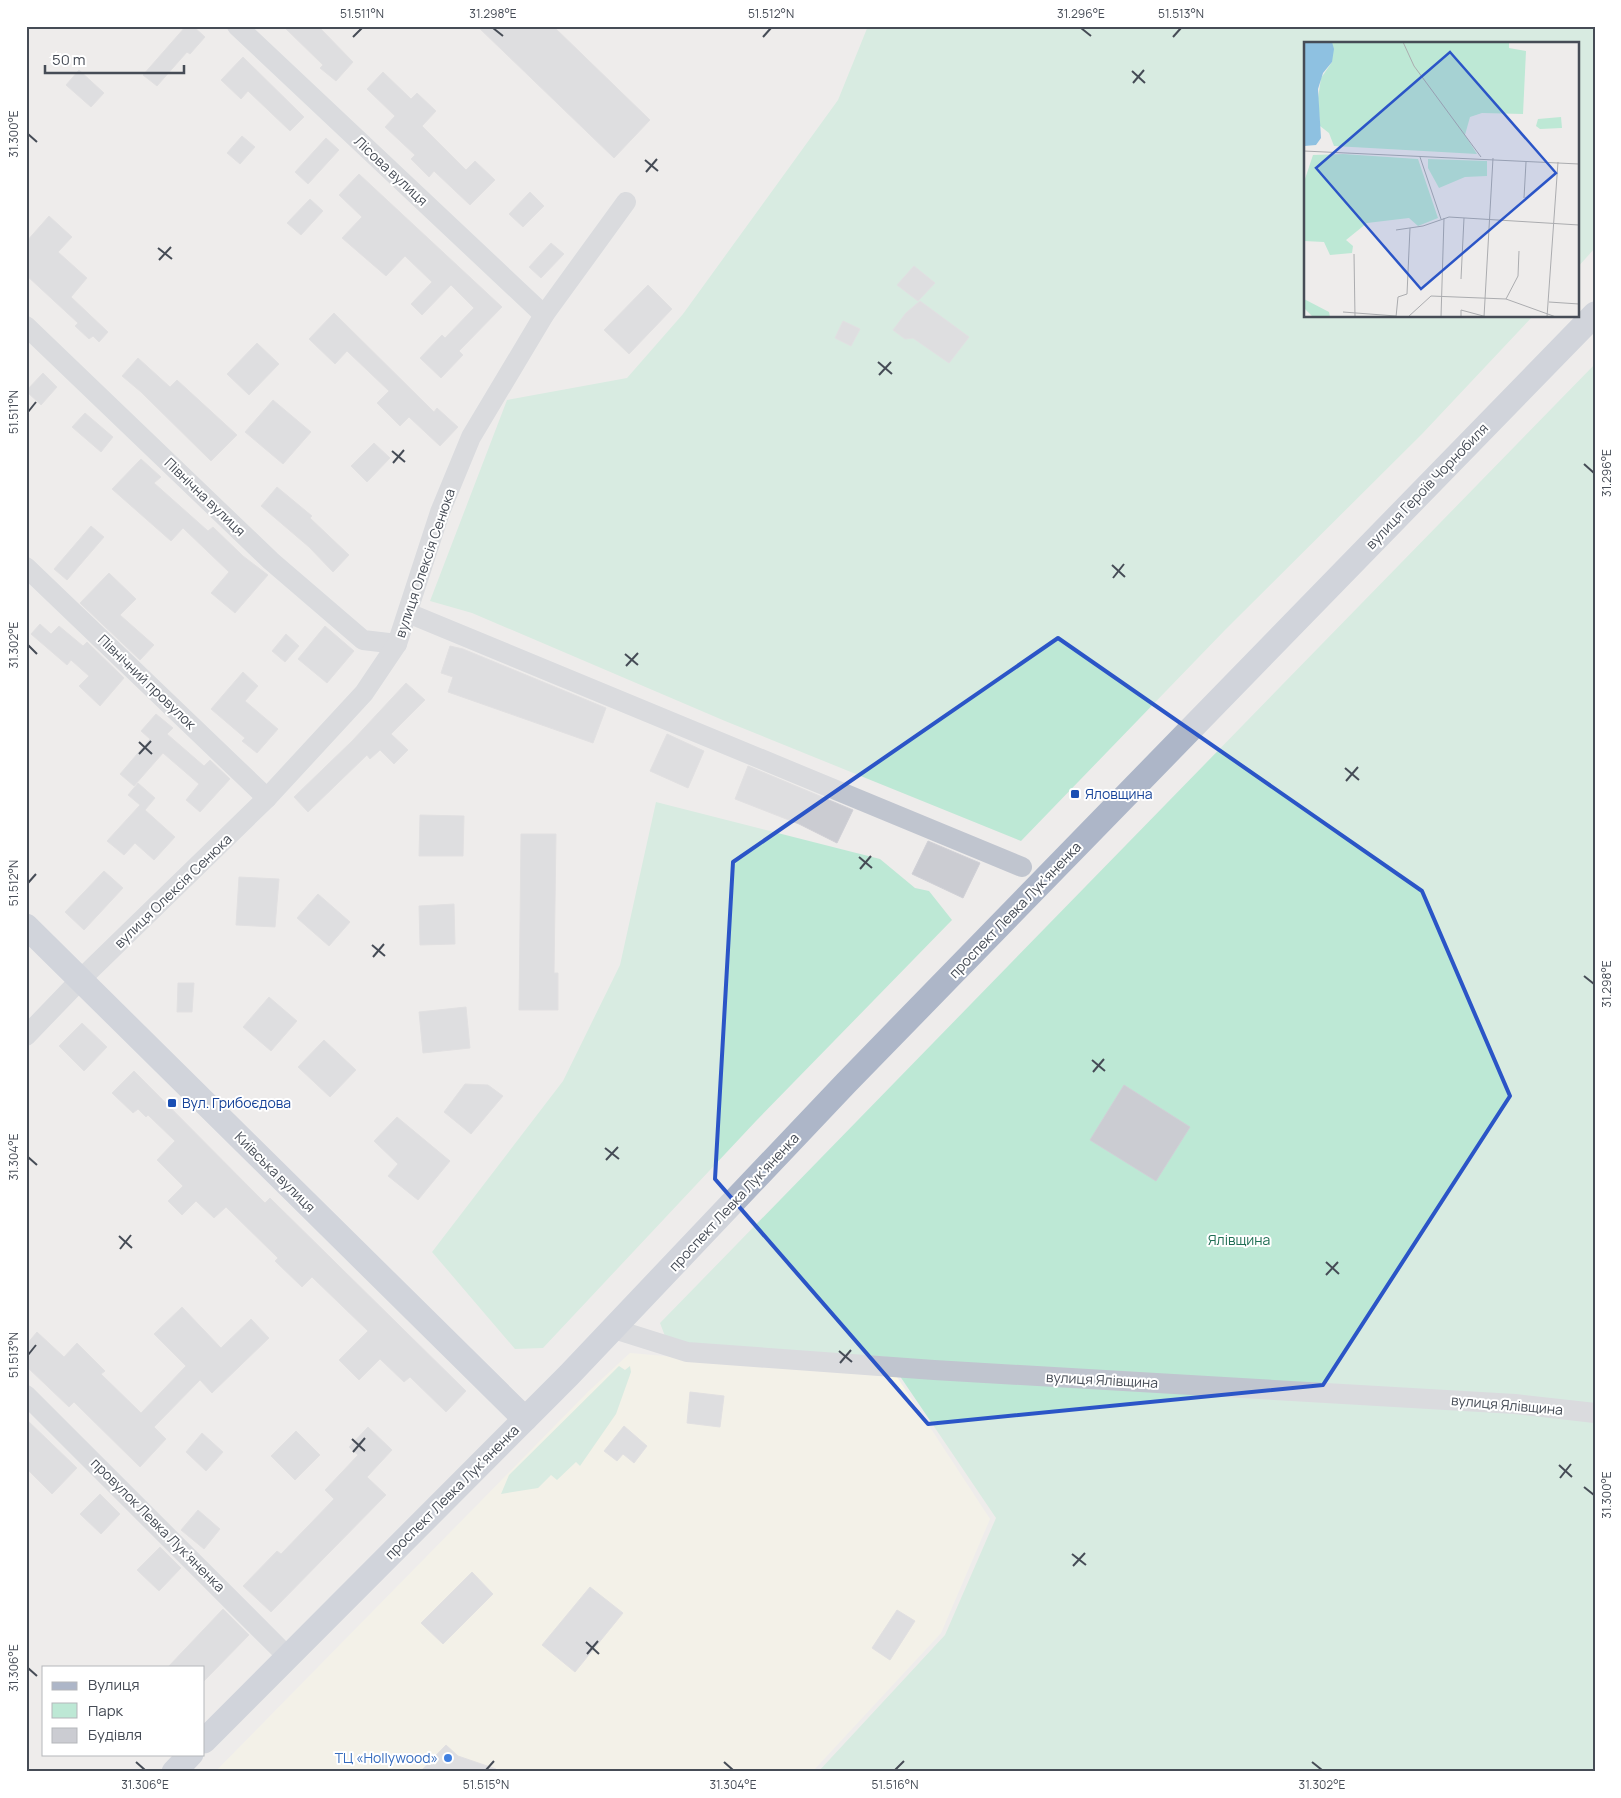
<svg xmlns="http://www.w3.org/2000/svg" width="1621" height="1798" viewBox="0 0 1621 1798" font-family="Manrope,sans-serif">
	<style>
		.commercial { fill: #f9f6e4 }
		.green { fill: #bde8d5 }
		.building { fill: #cbccd2; stroke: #d0d0d6 }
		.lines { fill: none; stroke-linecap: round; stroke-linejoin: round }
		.minor { stroke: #c0c5cf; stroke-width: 20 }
		.major { stroke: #adb6c8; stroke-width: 25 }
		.marked { fill: none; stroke: #2b55c7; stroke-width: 4; stroke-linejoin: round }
		.ticks { fill: none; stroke: #464c56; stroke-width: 2 }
		.transit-dot { fill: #1a4fb4; stroke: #fff; stroke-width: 2 }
		.shop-dot { fill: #3f7fe0; stroke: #fff; stroke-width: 2 }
		.labels { text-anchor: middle; stroke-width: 4; stroke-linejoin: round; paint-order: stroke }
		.street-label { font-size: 14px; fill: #464c56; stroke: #fff }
		.transit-label { font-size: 14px; fill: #164399; stroke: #fff; text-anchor: start }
		.park-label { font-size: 14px; fill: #206e54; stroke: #fff }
		.shop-label { font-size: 14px; fill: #366cbe; stroke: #fff; text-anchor: end }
		.inset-road { fill: none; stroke: #abacaf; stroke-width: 1 }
		.view { fill: #2b55c7; fill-opacity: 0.15; stroke: #2b55c7; stroke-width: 2.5 }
		.inset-edge { fill: none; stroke: #464c56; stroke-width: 2.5 }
		.neatline { fill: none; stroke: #464c56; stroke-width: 2 }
		.ticks-label { font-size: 12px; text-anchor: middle; fill: #464c56 }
	</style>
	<rect width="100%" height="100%" fill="#eeeceb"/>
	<!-- commercial -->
	<polygon class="commercial" points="630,1353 897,1377 990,1519 941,1633 812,1772 215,1772 588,1392"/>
	<!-- green -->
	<g class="green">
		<polygon points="868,26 1595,26 1595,248 1577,268 1577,44 1305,44 1305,316 1533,316 1422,434 1226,629 1021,841 725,721 472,613 430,601 507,400 627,378 683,314 838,100"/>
		<polygon points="1595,364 1595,1772 818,1772 945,1635 996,1518 887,1357 668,1344 660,1323"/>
		<polygon points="656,802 880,859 915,888 929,891 952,920 756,1121 543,1348 515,1349 432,1252 563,1081 620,965"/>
		<polygon points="619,1366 625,1370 630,1366 631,1372 616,1414 580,1466 576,1462 557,1480 551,1475 538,1488 501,1494 509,1475"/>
	</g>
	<!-- building -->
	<g class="building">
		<polygon points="186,26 193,26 205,37 190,54 187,52 157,86 143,75"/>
		<polygon points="283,26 318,26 353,62 336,81 320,68 323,65"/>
		<polygon points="477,26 553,26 650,120 614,158"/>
		<polygon points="243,57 304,117 290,131 248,91 241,99 221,80"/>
		<polygon points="79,70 104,93 91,107 66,85"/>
		<polygon points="383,72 411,99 417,93 436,111 422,126 466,170 475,161 495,180 470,205 434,171 429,177 411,159 415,155 385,127 395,116 367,89"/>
		<polygon points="242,136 255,147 240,164 227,153"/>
		<polygon points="326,138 339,150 308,184 295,172"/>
		<polygon points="359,174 502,307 459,351 463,355 441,378 420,358 442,335 445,338 474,308 451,285 422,315 411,304 432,282 405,256 386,276 342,238 362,217 339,195"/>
		<polygon points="530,192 544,206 523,227 509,214"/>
		<polygon points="310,199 323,211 301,235 287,223"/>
		<polygon points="49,216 72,237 58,252 87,278 71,297 108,332 99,342 93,336 89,339 75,326 78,323 26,275 26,242"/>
		<polygon points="551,243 564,254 541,278 529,267"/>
		<polygon points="914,266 935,283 918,301 897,285"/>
		<polygon points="648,285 672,309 629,354 604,330"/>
		<polygon points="920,301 969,337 949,363 913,338 905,339 893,330 906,313"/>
		<polygon points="334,313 434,412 437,408 458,427 440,446 409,417 400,426 377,403 389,391 347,351 335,364 309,339"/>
		<polygon points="843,321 860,329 851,346 835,338"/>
		<polygon points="257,343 279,364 249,395 227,374"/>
		<polygon points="138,358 170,387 177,380 237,435 211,461 141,392 122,376"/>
		<polygon points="43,373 57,387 41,405 26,391"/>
		<polygon points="273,400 311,432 283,464 245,432"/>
		<polygon points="85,413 113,437 101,452 72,427"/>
		<polygon points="374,443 390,458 367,482 351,466"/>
		<polygon points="141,459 161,477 154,483 208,531 213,527 243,556 268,575 235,613 211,593 229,572 183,528 171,541 112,489"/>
		<polygon points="277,487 312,516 310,518 349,555 333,572 309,547 261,506"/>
		<polygon points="91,526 104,537 67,580 54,569"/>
		<polygon points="109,573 136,599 120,615 154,645 140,660 80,603"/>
		<polygon points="40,624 51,634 59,626 83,646 87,642 124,678 100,706 79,686 89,676 71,660 67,665 31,634"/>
		<polygon points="325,626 354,651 327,683 298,659"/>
		<polygon points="286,634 299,646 285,662 272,651"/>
		<polygon points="450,646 463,649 606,708 593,743 448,692 453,677 441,673"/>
		<polygon points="243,672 258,686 245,701 278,729 257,753 242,741 245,738 211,709"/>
		<polygon points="406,683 425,700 391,734 408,750 394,764 380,750 370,759 367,755 308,812 294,797 352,741"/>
		<polygon points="156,714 173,728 167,734 204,766 210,760 230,779 200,812 186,800 199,784 163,753 134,786 120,774 150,739 141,731"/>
		<polygon points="667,734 704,751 688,788 650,771"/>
		<polygon points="748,766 853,810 837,843 799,824 735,799"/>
		<polygon points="138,783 155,798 145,810 175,837 154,860 135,843 124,855 107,841 140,805 128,795"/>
		<polygon points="420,815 464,816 463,856 419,856"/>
		<polygon points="521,834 556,834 554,973 558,973 558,1010 519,1010"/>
		<polygon points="928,841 980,863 963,898 912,874"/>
		<polygon points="104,871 123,888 84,930 65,912"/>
		<polygon points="239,877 279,879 275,927 236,925"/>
		<polygon points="318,894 350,922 329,946 297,918"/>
		<polygon points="454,904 455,944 420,945 419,906"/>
		<polygon points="178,983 194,983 192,1012 177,1012"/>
		<polygon points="269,997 297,1021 271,1051 243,1027"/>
		<polygon points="466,1007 470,1048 423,1053 419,1012"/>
		<polygon points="82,1023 107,1047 84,1071 59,1046"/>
		<polygon points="324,1040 356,1070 330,1097 298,1067"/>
		<polygon points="134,1071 265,1203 270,1198 466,1391 446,1412 410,1377 404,1382 380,1359 359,1380 339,1360 368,1331 312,1277 302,1287 275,1261 278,1258 226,1207 214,1218 196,1201 182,1215 168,1201 183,1186 157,1160 175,1141 148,1115 146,1117 138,1109 133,1113 112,1093"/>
		<polygon points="465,1084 488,1085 503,1096 471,1134 444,1112"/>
		<polygon points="1124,1085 1190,1127 1156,1181 1090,1140"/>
		<polygon points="397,1117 450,1161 418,1200 388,1176 398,1164 374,1141"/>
		<polygon points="182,1307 221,1348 251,1319 269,1338 212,1393 200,1380 154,1427 166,1439 140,1467 74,1402 69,1407 26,1366 26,1345 37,1332 64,1357 77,1343 105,1371 101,1374 141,1413 186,1366 154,1334"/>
		<polygon points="690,1392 724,1396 720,1427 687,1423"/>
		<polygon points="26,1419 77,1468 52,1494 26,1468"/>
		<polygon points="624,1426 647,1446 634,1463 623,1454 617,1461 604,1451"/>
		<polygon points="368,1427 392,1450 367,1477 386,1495 271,1612 243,1586 277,1551 281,1554 334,1499 325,1490 358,1455 349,1447"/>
		<polygon points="296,1431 320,1455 295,1480 271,1456"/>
		<polygon points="202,1433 223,1452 206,1471 186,1452"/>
		<polygon points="100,1494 120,1514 101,1534 80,1514"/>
		<polygon points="198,1510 220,1529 204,1549 181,1530"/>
		<polygon points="160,1547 181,1568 159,1591 137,1570"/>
		<polygon points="472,1572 493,1594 443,1644 421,1623"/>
		<polygon points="590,1587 623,1613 575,1672 542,1645"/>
		<polygon points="223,1609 249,1635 204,1681 204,1667 168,1667"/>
		<polygon points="897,1610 915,1621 890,1660 872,1648"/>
		<polygon points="446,1745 458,1756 496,1769 495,1772 420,1772"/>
	</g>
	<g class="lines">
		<!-- minor -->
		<g class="minor">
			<polyline points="237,26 544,315"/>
			<polyline points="26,326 271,561 363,640 397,644"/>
			<polyline points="26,567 267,798"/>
			<polyline points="408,613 1022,867"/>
			<polyline points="26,1036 81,979 267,798 364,693 397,644 440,512 471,437 544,315 626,202"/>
			<polyline points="614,1329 687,1352 934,1370 1515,1404 1595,1413"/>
			<polyline points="26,1395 288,1657"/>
		</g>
		<!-- major -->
		<g class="major">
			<polyline points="26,926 525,1419"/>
			<polyline points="204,1741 569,1375 846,1083 1595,314"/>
			<polyline points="174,1772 191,1754"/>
		</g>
	</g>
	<!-- marked area -->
	<path d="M0 0H1621V1798H0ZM 1058,638 L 1422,891 L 1510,1096 L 1323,1385 L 928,1424 L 715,1179 L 733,862 Z" fill="#eeeceb" fill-opacity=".55" fill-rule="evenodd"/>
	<path class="marked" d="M 1058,638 L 1422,891 L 1510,1096 L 1323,1385 L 928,1424 L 715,1179 L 733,862 Z"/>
	<!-- ticks -->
	<path class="ticks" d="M 493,28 L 503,36M 1081,28 L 1091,36M 353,37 L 362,28M 763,37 L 771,28M 1173,37 L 1181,28M 1132,71 L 1145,83M 1133,83 L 1144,70M 28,134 L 37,142M 645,160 L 658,171M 646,172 L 657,159M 158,248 L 172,259M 159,260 L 171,247M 878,362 L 892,374M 879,375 L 891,362M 28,412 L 36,402M 392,451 L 405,462M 393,463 L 404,450M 1584,464 L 1594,473M 1112,565 L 1125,577M 1113,578 L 1124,564M 28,645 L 37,654M 625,654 L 638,665M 626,666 L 638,653M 139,742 L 152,754M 139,754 L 151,741M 1345,768 L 1359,780M 1346,781 L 1358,767M 859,857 L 872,868M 860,869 L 871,856M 28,883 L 36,874M 372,945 L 385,956M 373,957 L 384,944M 1584,976 L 1594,984M 1092,1060 L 1105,1071M 1093,1072 L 1104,1059M 605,1148 L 619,1159M 28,1157 L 37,1165M 606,1160 L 618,1147M 119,1236 L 132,1248M 120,1249 L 131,1235M 1326,1262 L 1339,1274M 1326,1275 L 1338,1262M 839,1351 L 852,1362M 28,1355 L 36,1345M 840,1363 L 851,1350M 352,1439 L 365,1451M 353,1452 L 365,1438M 1559,1465 L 1572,1477M 1560,1478 L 1571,1464M 1584,1487 L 1594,1495M 1072,1554 L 1086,1565M 1073,1566 L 1085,1553M 586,1642 L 599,1654M 587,1654 L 598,1641M 28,1668 L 37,1676M 136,1762 L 145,1770M 724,1762 L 733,1770M 1312,1762 L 1322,1770M 486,1770 L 494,1761M 895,1770 L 904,1761"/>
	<!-- markers -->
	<g class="transit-dot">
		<rect x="1070" y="789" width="10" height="10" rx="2.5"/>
		<rect x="167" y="1098" width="10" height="10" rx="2.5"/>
	</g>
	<circle class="shop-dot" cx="448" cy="1758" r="5"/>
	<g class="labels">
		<!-- street labels -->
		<g class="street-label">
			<text transform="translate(391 171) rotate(43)" y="5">Лісова вулиця</text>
			<text transform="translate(1427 486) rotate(-46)" y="5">вулиця Героїв Чорнобиля</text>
			<text transform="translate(205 497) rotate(44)" y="5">Північна вулиця</text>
			<text transform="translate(425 563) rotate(-71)" y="5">вулиця Олексія Сенюка</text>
			<text transform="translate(147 682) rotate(44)" y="5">Північний провулок</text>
			<text transform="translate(173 891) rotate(-44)" y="5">вулиця Олексія Сенюка</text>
			<text transform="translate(1015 910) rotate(-46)" y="5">проспект Левка Лукʼяненка</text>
			<text transform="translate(275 1172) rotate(45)" y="5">Київська вулиця</text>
			<text transform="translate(734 1202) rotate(-47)" y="5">проспект Левка Лукʼяненка</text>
			<text transform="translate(1102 1380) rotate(3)" y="5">вулиця Ялівщина</text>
			<text transform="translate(1507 1405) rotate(5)" y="5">вулиця Ялівщина</text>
			<text transform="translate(452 1492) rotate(-45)" y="5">проспект Левка Лукʼяненка</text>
			<text transform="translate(158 1525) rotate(45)" y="5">провулок Левка Лук’яненка</text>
		</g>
		<!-- transit labels -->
		<g class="transit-label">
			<text x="1085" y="799">Яловщина</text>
			<text x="182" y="1108">Вул. Грибоєдова</text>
		</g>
		<!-- park labels -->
		<g class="park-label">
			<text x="1239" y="1245">Ялівщина</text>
		</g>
		<!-- shop labels -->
		<g class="shop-label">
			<text x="438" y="1763">ТЦ «Hollywood»</text>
		</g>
	</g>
	<!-- overview -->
	<g transform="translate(1304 42)">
		<rect width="275" height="275" fill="#eeeceb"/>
		<path d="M 28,0 L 205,0 L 205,6 L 222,9 L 219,72 L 178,71 L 166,75 L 161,93 L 173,112 L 30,104 L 25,91 L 16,84 L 14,56 L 17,36 L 28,20 ZM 234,77 L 257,75 L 258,86 L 236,87 L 232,84 ZM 39,112 L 114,117 L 134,176 L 114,184 L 105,176 L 63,181 L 42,198 L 49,204 L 48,211 L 26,213 L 20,200 L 0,199 L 0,140 L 9,113 ZM 124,117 L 183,119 L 183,134 L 161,135 L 135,146 L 124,126 ZM 0,257 L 25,270 L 26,275 L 9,275 L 0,266 Z" fill="#bde8d5"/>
		<path d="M 0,0 L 28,0 L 30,7 L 28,20 L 19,31 L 14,47 L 17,96 L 12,103 L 0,104 Z" fill="#8ec1e1"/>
		<path class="inset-road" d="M 99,0 L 110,24 L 177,115M 0,109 L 275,122M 116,115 L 137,177M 220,156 L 222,120M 92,188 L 119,184 L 145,175 L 275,183M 50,212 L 51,275M 157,237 L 160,176M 202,257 L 214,234 L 215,209M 245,260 L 275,262M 39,270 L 92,274M 92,275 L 94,255 L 103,252 L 106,186M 104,275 L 127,254 L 202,257 L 252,275M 137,275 L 140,176M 157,275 L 157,268 L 183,275M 180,275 L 189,116M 243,275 L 254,120"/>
		<path class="view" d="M 146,10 L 252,131 L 117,247 L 12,126 Z"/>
		<rect width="275" height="275" class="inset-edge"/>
	</g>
	<!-- border -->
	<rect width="1621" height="1798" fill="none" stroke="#ffffff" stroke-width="55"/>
	<!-- legend -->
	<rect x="42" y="1666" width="162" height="90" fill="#ffffff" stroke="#b5b7bb"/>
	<rect x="52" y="1682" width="25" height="8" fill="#adb6c8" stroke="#b5b7bb"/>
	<text x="88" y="1690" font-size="15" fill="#464c56">Вулиця</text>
	<rect x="52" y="1703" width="25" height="15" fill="#bde8d5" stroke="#b5b7bb"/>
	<text x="88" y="1716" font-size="15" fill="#464c56">Парк</text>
	<rect x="52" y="1728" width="25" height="15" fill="#cbccd2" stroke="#b5b7bb"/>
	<text x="88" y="1740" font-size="15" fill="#464c56">Будівля</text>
	<!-- scale -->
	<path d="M45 65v8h139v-8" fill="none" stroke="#464c56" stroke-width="2.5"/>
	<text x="52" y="65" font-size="15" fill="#464c56" stroke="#ffffff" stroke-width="4" paint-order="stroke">50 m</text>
	<rect x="28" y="28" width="1566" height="1742" class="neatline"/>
	<g class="ticks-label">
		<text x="362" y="18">51.511°N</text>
		<text x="493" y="18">31.298°E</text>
		<text x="771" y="18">51.512°N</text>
		<text x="1081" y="18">31.296°E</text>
		<text x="1181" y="18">51.513°N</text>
		<text transform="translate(14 134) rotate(-90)" y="4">31.300°E</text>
		<text transform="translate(14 412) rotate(-90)" y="4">51.511°N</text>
		<text transform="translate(1607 473) rotate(-90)" y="4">31.296°E</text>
		<text transform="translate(14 645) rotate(-90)" y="4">31.302°E</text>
		<text transform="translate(14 883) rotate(-90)" y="4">51.512°N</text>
		<text transform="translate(1607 984) rotate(-90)" y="4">31.298°E</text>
		<text transform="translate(14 1157) rotate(-90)" y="4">31.304°E</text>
		<text transform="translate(14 1355) rotate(-90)" y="4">51.513°N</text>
		<text transform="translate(1607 1495) rotate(-90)" y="4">31.300°E</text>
		<text transform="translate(14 1668) rotate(-90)" y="4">31.306°E</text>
		<text x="145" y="1789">31.306°E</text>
		<text x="486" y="1789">51.515°N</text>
		<text x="733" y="1789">31.304°E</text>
		<text x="895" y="1789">51.516°N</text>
		<text x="1322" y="1789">31.302°E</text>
	</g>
</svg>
